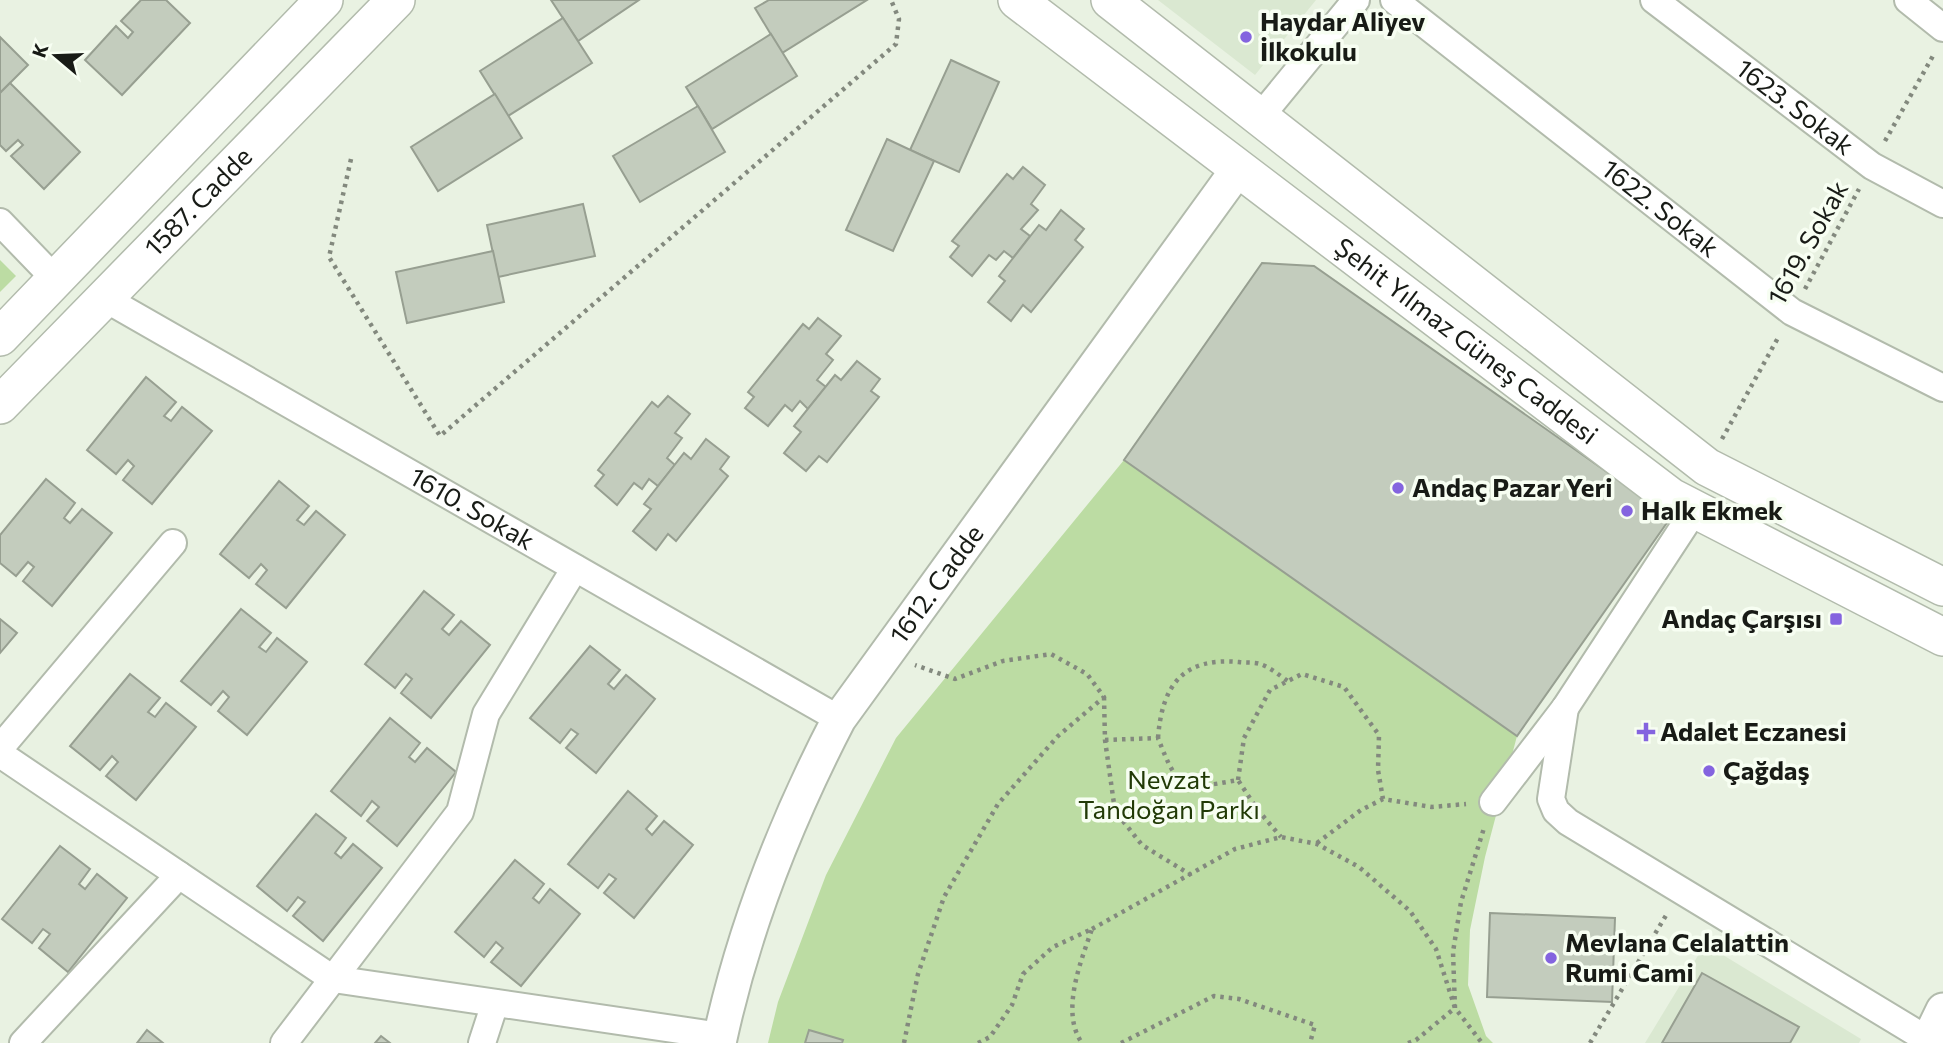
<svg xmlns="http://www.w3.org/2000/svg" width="1943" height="1043" viewBox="0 0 1943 1043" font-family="Commissioner,sans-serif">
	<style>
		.built { fill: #dae8d1 }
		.green { fill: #bcdca3 }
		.building { fill: #c3ccbd; stroke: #979f91; stroke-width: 2 }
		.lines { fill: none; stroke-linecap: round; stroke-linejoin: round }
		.minor-casing { stroke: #b2bbac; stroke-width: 30 }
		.tertiary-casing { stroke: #b2bbac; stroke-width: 37 }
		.secondary-casing { stroke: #b2bbac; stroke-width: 40 }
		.path { stroke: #83897e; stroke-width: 4.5; stroke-dasharray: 3.5 5; stroke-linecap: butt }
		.minor { stroke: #fff; stroke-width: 26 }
		.tertiary { stroke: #fff; stroke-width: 33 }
		.secondary { stroke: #fff; stroke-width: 37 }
		.poi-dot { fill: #8464df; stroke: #f7fef2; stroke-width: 2.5 }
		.labels { text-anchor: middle; stroke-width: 7; stroke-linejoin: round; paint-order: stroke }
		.poi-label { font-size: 26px; font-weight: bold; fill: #181b16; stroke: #f7fef2; text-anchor: start }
		.street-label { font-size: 26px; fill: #181b16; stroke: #f7fef2 }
		.park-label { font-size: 26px; fill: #213a06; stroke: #f7fef2 }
	</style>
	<rect width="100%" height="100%" fill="#e9f2e2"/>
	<!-- built -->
	<g class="built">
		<polygon points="1158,0 1316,0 1255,75"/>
		<polygon points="1705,944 1861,1039 1859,1043 1645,1043"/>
	</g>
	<!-- green -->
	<g class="green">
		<polygon points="0,260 16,276 0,292"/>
		<polygon points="1124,460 1517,736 1485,857 1470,930 1468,985 1486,1036 1493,1043 768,1043 778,1002 826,875 896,738"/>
	</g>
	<!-- building -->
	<g class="building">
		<polygon points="141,0 166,0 190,23 122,95 85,60 116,26 128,38 133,32 121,21"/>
		<polygon points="551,0 639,0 578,41"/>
		<polygon points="769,0 867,0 782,53 755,8"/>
		<polygon points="563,18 592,63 508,116 480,71"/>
		<polygon points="771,34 797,76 712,129 686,87"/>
		<polygon points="0,37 28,65 0,93"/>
		<polygon points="951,60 999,82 959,172 910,150"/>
		<polygon points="10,83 80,152 44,189 11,156 23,145 18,140 6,151 0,145 0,93"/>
		<polygon points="495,94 522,138 438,191 411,147"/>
		<polygon points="698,106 725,152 640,202 613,156"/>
		<polygon points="887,139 934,161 893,251 846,230"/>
		<polygon points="1023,167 1045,185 1031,204 1038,210 1021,229 1030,236 1013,258 1004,251 996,260 989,255 972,276 950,257 959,246 952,241 1007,174 1013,179"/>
		<polygon points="583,204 595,256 498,277 487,225"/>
		<polygon points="1061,210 1084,229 1075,240 1083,247 1031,312 1023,305 1011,321 988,302 1005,281 999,276 1039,225 1046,230"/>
		<polygon points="493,251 504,302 407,323 396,272"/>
		<polygon points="1262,263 1314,266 1671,517 1517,736 1124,460"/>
		<polygon points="818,318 841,336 826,354 833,360 817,380 826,387 808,409 800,401 792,411 785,405 768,426 745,408 754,397 748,392 803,324 809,329"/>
		<polygon points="857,361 880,379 871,391 879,397 827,462 819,456 806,471 784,453 801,432 794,426 835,375 841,380"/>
		<polygon points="146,377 176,402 164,416 171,421 182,407 212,431 152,504 123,480 134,466 128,460 116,474 87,450"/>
		<polygon points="668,396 690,414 675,433 682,438 667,458 675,465 658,486 649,479 642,489 634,483 617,505 595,486 604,475 598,470 652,402 658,407"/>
		<polygon points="706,439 729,457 720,469 728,476 676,541 668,534 656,550 633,531 651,509 644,504 684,453 691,459"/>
		<polygon points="46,479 75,503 64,518 70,523 82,509 112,533 52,606 23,581 34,567 28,562 16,576 0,563 0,535"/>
		<polygon points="279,481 309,506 297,520 304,525 316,511 345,535 286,608 256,584 267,570 261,564 249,578 220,554"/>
		<polygon points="424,591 454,615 442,629 449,635 461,621 490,645 431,718 401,693 412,679 406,674 395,688 365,664"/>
		<polygon points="241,609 271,633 259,647 266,652 277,638 307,662 247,735 218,711 229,697 223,691 211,705 181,681"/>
		<polygon points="0,619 17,633 0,653"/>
		<polygon points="590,646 620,670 608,684 614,689 626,675 655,699 596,773 566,748 578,734 571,729 560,743 530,718"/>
		<polygon points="130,674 160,698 148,712 155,717 166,703 196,727 136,800 106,776 118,762 112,756 100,770 70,746"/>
		<polygon points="390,718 420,743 409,757 415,762 427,748 456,772 397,846 367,821 379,807 372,801 361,816 331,791"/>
		<polygon points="628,791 657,816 646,829 652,835 664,821 693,845 634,918 604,893 616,879 609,874 598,888 568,864"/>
		<polygon points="316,814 346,838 335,853 341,858 353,844 382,868 323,941 293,916 305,902 298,897 287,911 257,886"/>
		<polygon points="60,846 90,869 79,884 85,889 97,874 127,898 68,972 39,948 50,934 43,929 32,943 2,919"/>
		<polygon points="515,860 544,884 533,898 539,903 550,889 580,914 521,986 491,962 503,948 496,942 484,957 455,932"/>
		<polygon points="1490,913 1615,918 1612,1002 1487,997"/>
		<polygon points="1702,973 1799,1027 1790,1043 1662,1043"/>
		<polygon points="147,1030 163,1043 137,1043"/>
		<polygon points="809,1030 843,1040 842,1043 805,1043"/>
		<polygon points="381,1036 390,1043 375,1043"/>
	</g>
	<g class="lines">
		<defs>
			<g id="minor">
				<path id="s1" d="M 1394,0 L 1792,312 L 1943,388"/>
				<path id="s2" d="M 1654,0 L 1872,166 L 1943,204"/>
				<polyline points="1908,0 1943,28"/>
				<polyline points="1260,117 1356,0"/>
				<polyline points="0,222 56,280"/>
				<path id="s3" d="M 104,298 L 839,719"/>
				<polyline points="1565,708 1551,799 1556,811 1568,822 1928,1040"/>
				<polyline points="0,748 173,543"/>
				<polyline points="0,754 333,979 721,1036"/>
				<polyline points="1493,802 1565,708 1694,511"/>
				<polyline points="23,1043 179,875"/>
				<polyline points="284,1043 460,812 486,714 575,568"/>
				<polyline points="482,1043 495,1003"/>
			</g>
			<g id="tertiary">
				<path id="s4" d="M 719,1043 C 743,930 786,821 839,719 L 1238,169"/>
				<polyline points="1927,1043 1943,1010"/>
			</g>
			<g id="secondary">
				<path id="s5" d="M 1017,0 L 1671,497 L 1943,637"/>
				<polyline points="1110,0 1707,467 1943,587"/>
				<polyline points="0,337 324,0"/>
				<path id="s6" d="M 0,405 L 396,0"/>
			</g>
		</defs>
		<!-- minor casing -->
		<use href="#minor" class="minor-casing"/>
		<!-- tertiary casing -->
		<use href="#tertiary" class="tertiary-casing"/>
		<!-- secondary casing -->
		<use href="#secondary" class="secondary-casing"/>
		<!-- path -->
		<g class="path">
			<polyline points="1885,141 1934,54"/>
			<polyline points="351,159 329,257 440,436 896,44 899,19 891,0"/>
			<polyline points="1805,289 1859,189"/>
			<polyline points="1722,439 1779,336"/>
			<polyline points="1104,697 1105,740 1115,811 1142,845 1191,875"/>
			<path d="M 1158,738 C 1162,685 1183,657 1239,662 C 1246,663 1254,662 1260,664 C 1270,667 1280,676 1288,681"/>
			<path d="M 1105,740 L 1158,738 C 1179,792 1182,790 1238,780 L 1257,809 L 1281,837"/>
			<polyline points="1238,780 1244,738 1270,690 1302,674 1344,687 1379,735 1378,770 1383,799 1432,807 1466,804"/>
			<polyline points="1317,843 1361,810 1383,799"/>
			<polyline points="1092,929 1235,849 1281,837 1317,844 1359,867 1410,911 1436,949 1455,1008 1482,1043"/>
			<polyline points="1455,1008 1453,952 1461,902 1484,828"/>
			<polyline points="904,1043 918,974 944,897 998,804 1058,736 1104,697 1087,674 1051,654 1003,661 955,679 915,665"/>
			<path d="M 978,1043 L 990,1037 L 1012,1005 L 1023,974 L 1053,947 L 1092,929 C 1081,961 1060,1012 1082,1043"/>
			<polyline points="1121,1043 1214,996 1239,999 1315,1025 1310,1043"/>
			<polyline points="1408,1043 1416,1040 1455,1008"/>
			<polyline points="1590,1043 1668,912"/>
		</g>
		<!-- minor -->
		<use href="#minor" class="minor"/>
		<!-- tertiary -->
		<use href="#tertiary" class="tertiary"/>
		<!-- secondary -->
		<use href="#secondary" class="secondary"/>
	</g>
	<!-- markers -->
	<g class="poi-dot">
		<circle cx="1246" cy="37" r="7"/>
		<circle cx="1398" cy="488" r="7"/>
		<circle cx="1627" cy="511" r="7"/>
		<rect x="1829" y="612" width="14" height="14" rx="3.5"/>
		<path d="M1642.5 721.5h7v7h7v7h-7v7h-7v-7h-7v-7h7z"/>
		<circle cx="1709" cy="771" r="7"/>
		<circle cx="1551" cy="958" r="7"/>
	</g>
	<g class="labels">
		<!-- poi labels -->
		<g class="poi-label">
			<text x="1260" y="31">Haydar Aliyev<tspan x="1260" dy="30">İlkokulu</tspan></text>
			<text x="1412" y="497">Andaç Pazar Yeri</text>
			<text x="1641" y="520">Halk Ekmek</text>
			<text x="1822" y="628" text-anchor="end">Andaç Çarşısı</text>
			<text x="1660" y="741">Adalet Eczanesi</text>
			<text x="1723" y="780">Çağdaş</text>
			<text x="1565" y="952">Mevlana Celalattin<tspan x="1565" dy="30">Rumi Cami</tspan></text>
		</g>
		<!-- street labels -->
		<g class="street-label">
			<text dy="9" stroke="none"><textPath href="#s2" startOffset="177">1623. Sokak</textPath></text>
			<text dy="9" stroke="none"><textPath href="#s6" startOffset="284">1587. Cadde</textPath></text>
			<text dy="9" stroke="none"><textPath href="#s1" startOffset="338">1622. Sokak</textPath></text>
			<text transform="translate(1808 243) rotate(-61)" y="9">1619. Sokak</text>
			<text dy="9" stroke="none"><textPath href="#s5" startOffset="564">Şehit Yılmaz Güneş Caddesi</textPath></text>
			<text dy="9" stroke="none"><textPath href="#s3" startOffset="424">1610. Sokak</textPath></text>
			<text dy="9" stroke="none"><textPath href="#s4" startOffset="513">1612. Cadde</textPath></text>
		</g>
		<!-- park labels -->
		<g class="park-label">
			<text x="1169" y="789">Nevzat<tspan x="1169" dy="30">Tandoğan Parkı</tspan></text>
		</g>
	</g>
	<!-- north arrow -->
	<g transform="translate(56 56) rotate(289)" stroke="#f7fef2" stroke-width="5" paint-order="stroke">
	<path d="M0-5L12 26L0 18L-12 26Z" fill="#181b16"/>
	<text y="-10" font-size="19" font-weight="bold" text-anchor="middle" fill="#181b16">K</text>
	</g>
</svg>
